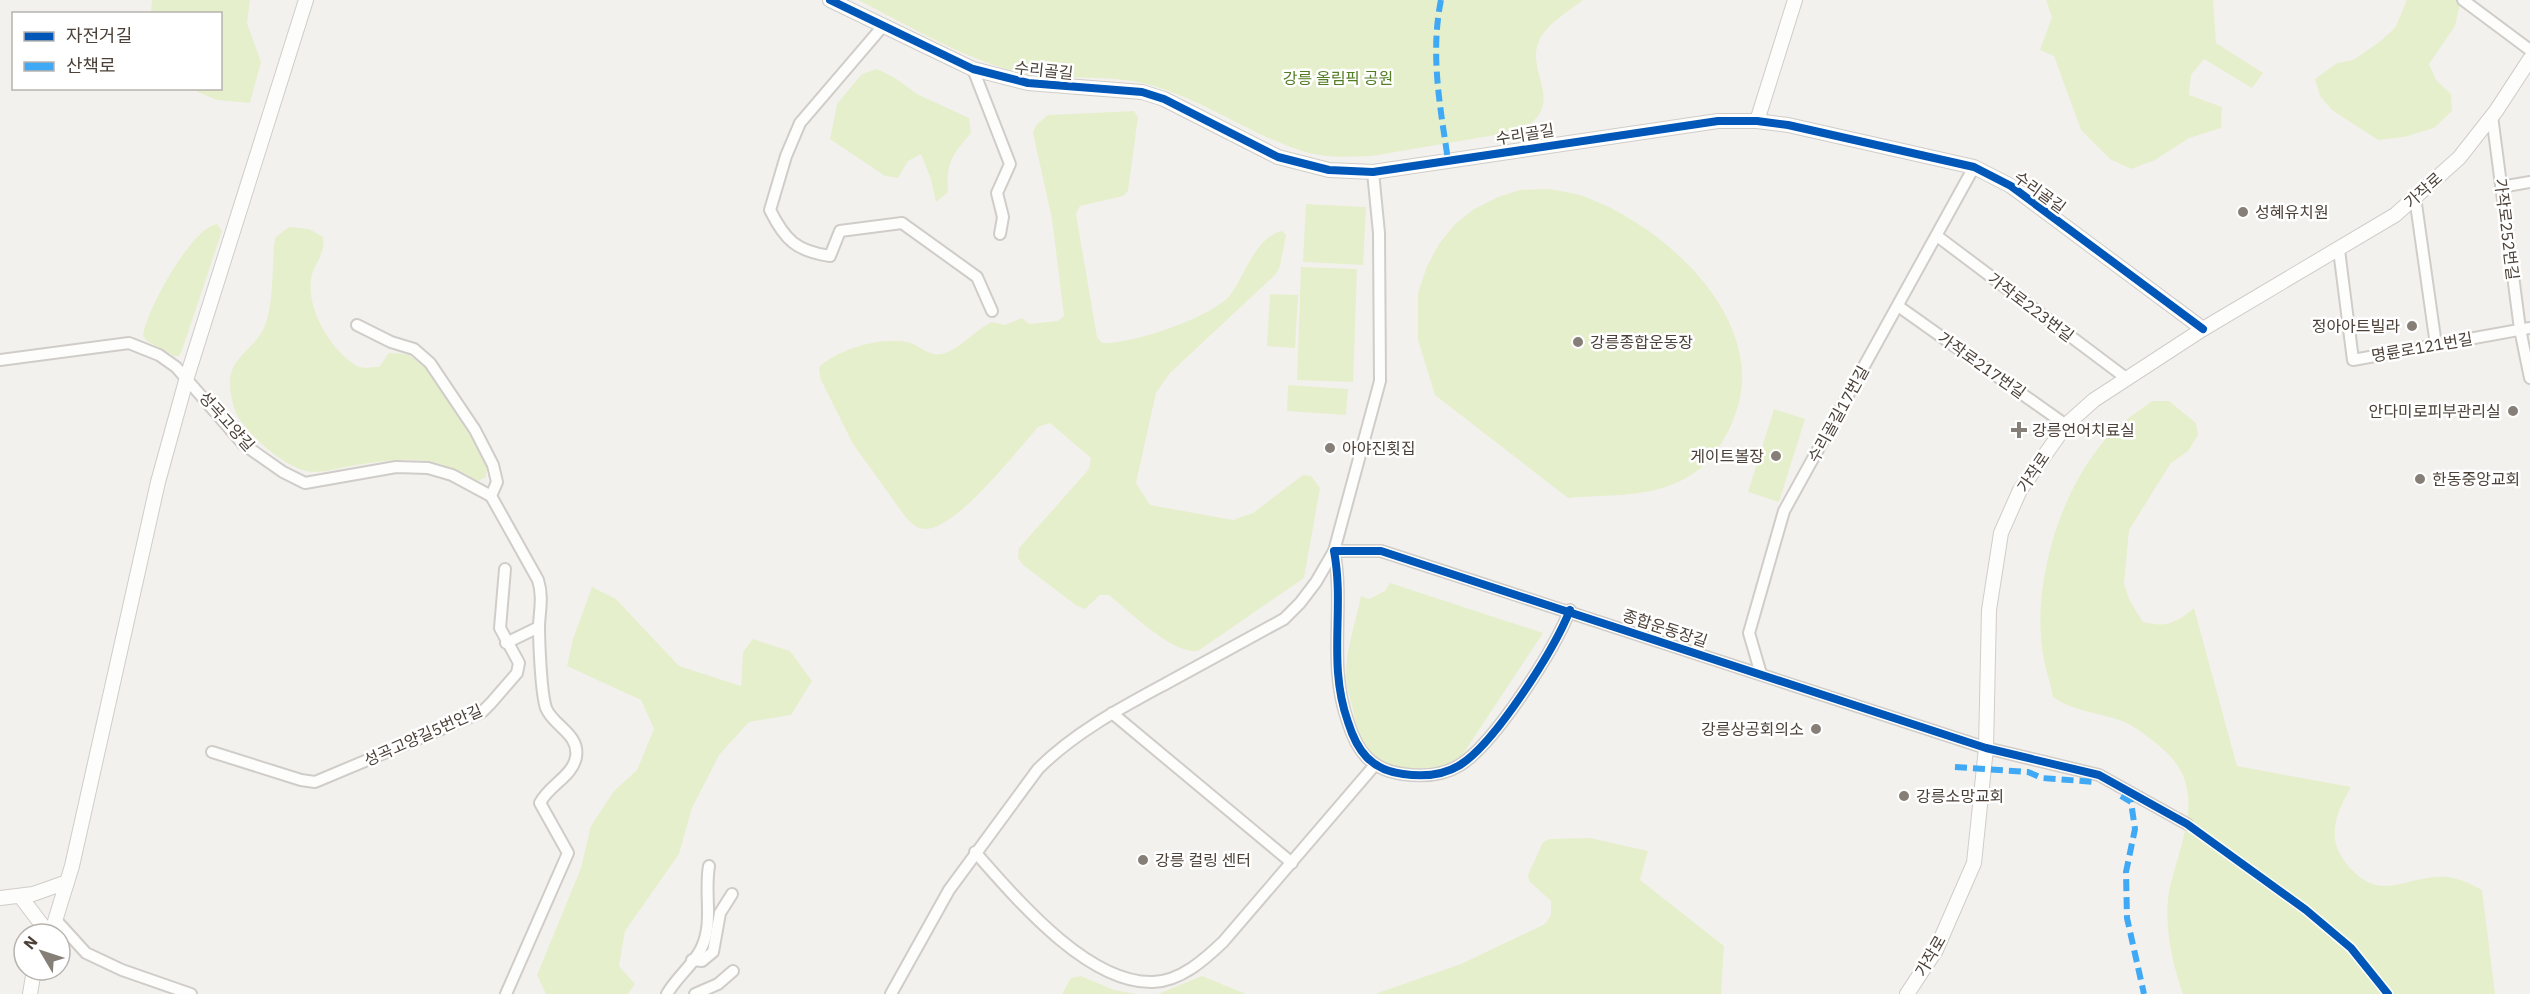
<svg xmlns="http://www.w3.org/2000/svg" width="2530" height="994" viewBox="0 0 2530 994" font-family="'IBM Plex Sans','Noto Sans KR',sans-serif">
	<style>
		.green { fill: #e6efcc }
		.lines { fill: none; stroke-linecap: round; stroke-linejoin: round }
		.minor-tunnel { stroke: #d2ceca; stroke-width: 10; stroke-dasharray: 10 5; stroke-linecap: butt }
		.minor-casing { stroke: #d0cdc9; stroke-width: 14 }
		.tertiary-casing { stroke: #d0cdc9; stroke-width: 16 }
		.minor { stroke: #fdfdfc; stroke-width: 10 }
		.tertiary { stroke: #fdfdfc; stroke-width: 14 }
		.quiet { stroke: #3fa9f5; stroke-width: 6; stroke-dasharray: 12 6; stroke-linecap: butt }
		.cycleway-casing { stroke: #fff; stroke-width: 11 }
		.cycleway { stroke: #0057b8; stroke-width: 8 }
		.poi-dot { fill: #867f78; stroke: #fff; stroke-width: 2 }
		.labels { text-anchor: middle; stroke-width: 5; stroke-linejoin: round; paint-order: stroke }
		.street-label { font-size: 16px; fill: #4c4138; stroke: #fff }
		.park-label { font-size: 16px; fill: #547d24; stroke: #fff }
		.poi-label { font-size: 16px; fill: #4c4138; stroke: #fff; text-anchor: start }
	</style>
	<rect width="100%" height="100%" fill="#f3f1ee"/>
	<!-- green -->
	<g class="green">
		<polygon points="152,0 250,0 247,23 261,62 250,103 217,100 191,89 220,88 220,14 151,13"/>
		<path d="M 858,0 L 1583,0 C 1570,10 1550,22 1541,37 C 1521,70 1571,104 1519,131 L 1372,156 C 1351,157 1329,158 1309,153 C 1252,137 1203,98 1146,84 C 1109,74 1067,81 1029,74 C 969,63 912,27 858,0 Z"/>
		<polygon points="2046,0 2213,0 2216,43 2263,73 2252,88 2204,59 2191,75 2189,95 2222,107 2221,128 2189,138 2155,160 2131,169 2110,159 2081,130 2054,56 2040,50 2052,17"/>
		<polygon points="2407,0 2456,0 2460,4 2455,26 2429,64 2436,80 2451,94 2452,111 2434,128 2404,137 2378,140 2332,110 2320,96 2315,79 2337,63 2353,60 2378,43 2395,28"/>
		<path d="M 877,69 L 895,78 L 917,94 L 969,118 L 971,133 C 952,155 946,162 948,192 L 936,202 L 931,179 L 921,154 L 908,161 L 898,178 L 885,176 L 830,139 L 837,104 L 862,74 Z"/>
		<path d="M 1134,111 L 1138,117 L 1128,191 L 1123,196 L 1080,206 L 1076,214 L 1097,337 L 1102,343 C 1132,344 1212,318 1231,294 C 1245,275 1256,236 1282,231 L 1286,235 L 1280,266 L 1276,274 L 1170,373 L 1156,393 L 1136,483 L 1150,505 L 1233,520 L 1253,513 L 1303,475 L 1311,476 L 1320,488 L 1304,578 L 1198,651 C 1172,654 1130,612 1109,595 L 1100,595 L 1085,609 L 1077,606 L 1023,565 L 1018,558 L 1019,548 L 1089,469 L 1091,458 L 1050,423 L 1038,427 C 1016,452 959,526 927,529 C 918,530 913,524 907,519 L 853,444 L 820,378 L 819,367 C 839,349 880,337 907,342 C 918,344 929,357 942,354 C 959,350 975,330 992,322 L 1005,325 L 1022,318 L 1029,324 L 1058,321 L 1064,316 L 1052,219 L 1033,133 L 1036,125 L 1048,115 Z"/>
		<path d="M 1548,189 C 1561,191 1576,193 1588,198 C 1668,228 1772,324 1734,418 C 1726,439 1712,463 1691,475 C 1653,499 1610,494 1568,498 L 1435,395 L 1418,340 L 1418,293 L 1427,266 L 1439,244 L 1455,224 L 1474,209 L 1498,197 L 1520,190 Z"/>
		<polygon points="1306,204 1366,207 1363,265 1303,262"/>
		<path d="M 217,224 L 222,231 L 182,350 L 179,356 L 174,356 L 147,341 L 143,336 C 145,312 192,227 217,224 Z"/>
		<path d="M 289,227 L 309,229 L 323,237 C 326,255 313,264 311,280 C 307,310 331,351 357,366 C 363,369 373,367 379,367 L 389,353 L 408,354 L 426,368 L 469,434 L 487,467 L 486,477 L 478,481 C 431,453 402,458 350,466 C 339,468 326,472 314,472 C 289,472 247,435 236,413 C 233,406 229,389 230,381 C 230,358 255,348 264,328 C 275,302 271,266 275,238 Z"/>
		<polygon points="1301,267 1357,269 1353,382 1297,380"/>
		<polygon points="1270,294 1298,295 1295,348 1267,346"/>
		<polygon points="1288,385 1348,389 1346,415 1287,411"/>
		<path d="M 2152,401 L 2169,401 L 2196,423 L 2198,435 L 2188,451 L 2171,463 L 2129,530 L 2124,584 L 2130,601 L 2143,622 C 2166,628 2176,623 2194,608 L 2237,766 L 2351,787 C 2338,810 2326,834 2343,859 C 2379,909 2405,873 2448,877 C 2461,879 2471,884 2482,890 L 2495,994 L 2183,994 C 2173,967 2165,929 2168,900 C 2174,851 2212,795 2166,752 C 2154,741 2137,727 2122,721 C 2098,712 2074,712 2053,697 C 2050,681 2044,665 2042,648 C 2033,577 2062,484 2112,432 C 2123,421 2139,411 2152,401 Z"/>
		<polygon points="1774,409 1805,419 1779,502 1748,492"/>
		<path d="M 1390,583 L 1543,633 L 1457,763 C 1403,778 1365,771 1353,710 C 1351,699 1345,685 1346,674 C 1346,649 1356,621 1361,596 L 1369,599 L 1385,591 Z"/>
		<polygon points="592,587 616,599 679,666 741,686 743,652 753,639 790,651 812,681 791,715 749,722 719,755 692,808 679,854 625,931 619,966 635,984 628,994 546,994 537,975 581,868 591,826 614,791 637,770 654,729 641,700 567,666 573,639"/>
		<polygon points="1590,838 1648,851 1640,880 1724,946 1721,994 1375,994 1461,964 1545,924 1551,915 1551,901 1529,881 1528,875 1543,842 1550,839"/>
		<polygon points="1081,976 1114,990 1137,994 1062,994 1071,978"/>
		<polygon points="1202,976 1246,994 1158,994"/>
	</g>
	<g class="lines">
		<!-- minor-tunnel -->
		<polyline class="minor-tunnel" points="2187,824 2306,910 2351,948 2388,994"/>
		<defs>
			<g id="minor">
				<polyline points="2463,0 2530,50"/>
				<path d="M 883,26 L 800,123 L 786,156 L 770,210 C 785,240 796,251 830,256 L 840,231 L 902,223 L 977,277 L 992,311"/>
				<polyline points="973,69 1010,164 997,193 1003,217 1000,234"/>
				<polyline points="2492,116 2520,329 2530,378"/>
				<polyline points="2501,187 2530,182"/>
				<polyline points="2415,197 2436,345"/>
				<polyline points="1937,236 2126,378"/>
				<polyline points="2339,250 2353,360 2530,328"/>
				<polyline points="1898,306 2066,425"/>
				<path d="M 357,325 L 391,342 L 414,349 L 430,363 L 475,430 L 493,465 L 497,482 L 491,496 L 538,580 C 543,596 540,608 539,625 C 539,642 541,693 546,708 C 553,726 580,734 576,757 C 573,776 548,786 540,803 L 568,853 L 506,994"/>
				<polyline points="0,360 129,343 159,355 176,367 243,444 283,472 305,483 396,467 428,468 452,475 491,496"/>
				<path d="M 1570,610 C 1554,650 1495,743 1460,765 C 1442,776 1423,777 1403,774 C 1371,770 1357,751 1348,722 C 1327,663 1345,609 1334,551 L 1381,551 L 1986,748 L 2099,775 L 2187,824"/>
				<polyline points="506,643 539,627"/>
				<polyline points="1761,674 1749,633 1784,511 1974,167"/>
				<polyline points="1112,713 1292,863"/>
				<polyline points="212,752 301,780 315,782 482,712 491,703 517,673 519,663 500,628 505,569"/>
				<path d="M 975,852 C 1015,897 1087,984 1153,982 C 1181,981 1204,960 1223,942 L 1374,766"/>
				<polyline points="56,920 86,953 122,970 191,994"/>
				<polyline points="692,960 702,961 713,952 720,913 732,894"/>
				<path d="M 667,994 C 676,978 693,965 701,949 C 714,923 704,894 709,866"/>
				<polyline points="695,994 718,984 733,971"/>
				<path d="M 891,994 L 949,890 L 1038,769 C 1075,732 1121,708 1167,683 C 1206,662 1245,640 1284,619 L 1300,603 L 1316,582 L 1334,551 L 1380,381 L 1379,233 L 1373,172"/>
			</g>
			<g id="tertiary">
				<polyline points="830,0 973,69 1028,83 1142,92 1164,99 1278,157 1329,170 1373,172 1718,121 1757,121 1788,125 1974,167 2011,186 2203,329"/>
				<polyline points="1757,121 1795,0"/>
				<polyline points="20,896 49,934"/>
				<polyline points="0,898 33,894 67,882"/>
				<polyline points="51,934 72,866 158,482 187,377 306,0"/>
				<polyline points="30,994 34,970"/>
				<polyline points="1907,994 1936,950 1974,863 1986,748 1989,610 2001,533 2020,490 2066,425 2094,400 2203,329 2395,215 2459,158 2496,111 2530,59"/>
			</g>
		</defs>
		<!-- minor casing -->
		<use href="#minor" class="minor-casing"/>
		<!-- tertiary casing -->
		<use href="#tertiary" class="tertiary-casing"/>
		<!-- minor -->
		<use href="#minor" class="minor"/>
		<!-- tertiary -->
		<use href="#tertiary" class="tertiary"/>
		<!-- quiet -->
		<g class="quiet">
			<path d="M 1441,0 C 1430,54 1440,106 1448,160"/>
			<polyline points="1955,767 2028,772 2042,778 2095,782"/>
			<polyline points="2121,796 2131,802 2135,829 2126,872 2127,918 2144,994"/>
		</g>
		<defs>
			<g id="cycleway">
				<polyline points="830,0 973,69 1028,83 1142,92 1164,99 1278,157 1329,170 1373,172 1718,121 1757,121 1788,125 1974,167 2011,186 2203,329"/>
				<path d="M 1570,610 C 1554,650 1495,743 1460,765 C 1442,776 1423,777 1403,774 C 1371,770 1357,751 1348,722 C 1327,663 1345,609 1334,551 L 1381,551 L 1986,748 L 2099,775 L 2187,824 L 2306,910 L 2351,948 L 2388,994"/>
			</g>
		</defs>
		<!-- cycleway casing -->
		<use href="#cycleway" class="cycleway-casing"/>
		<!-- cycleway -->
		<use href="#cycleway" class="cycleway"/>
	</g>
	<!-- markers -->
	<g class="poi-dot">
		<circle cx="2243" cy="212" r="6"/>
		<circle cx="2412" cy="326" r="6"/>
		<circle cx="1578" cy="342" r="6"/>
		<circle cx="2513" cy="411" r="6"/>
		<path d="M2016 421h6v6h6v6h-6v6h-6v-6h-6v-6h6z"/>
		<circle cx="1330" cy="448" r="6"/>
		<circle cx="1776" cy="456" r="6"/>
		<circle cx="2420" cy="479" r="6"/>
		<circle cx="1816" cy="729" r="6"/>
		<circle cx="1904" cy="796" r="6"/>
		<circle cx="1143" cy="860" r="6"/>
	</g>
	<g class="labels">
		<!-- street labels -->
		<g class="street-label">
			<text transform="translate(1044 70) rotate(6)" y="6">수리골길</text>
			<text transform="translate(1525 134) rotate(-9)" y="6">수리골길</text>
			<text transform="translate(2423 190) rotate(-42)" y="6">가작로</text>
			<text transform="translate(2040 192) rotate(36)" y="6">수리골길</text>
			<text transform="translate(2507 229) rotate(83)" y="6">가작로252번길</text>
			<text transform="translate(2031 307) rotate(37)" y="6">가작로223번길</text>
			<text transform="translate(2422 347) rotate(-10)" y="6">명륜로121번길</text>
			<text transform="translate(1982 365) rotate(35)" y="6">가작로217번길</text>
			<text transform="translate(1838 414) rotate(-61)" y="6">수리골길17번길</text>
			<text transform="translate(227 421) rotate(48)" y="6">성곡고양길</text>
			<text transform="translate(2033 472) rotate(-56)" y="6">가작로</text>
			<text transform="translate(1665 628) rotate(18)" y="6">종합운동장길</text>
			<text transform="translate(423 735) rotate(-24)" y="6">성곡고양길5번안길</text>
			<text transform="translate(1930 956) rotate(-60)" y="6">가작로</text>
		</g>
		<!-- park labels -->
		<g class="park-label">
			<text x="1338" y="84">강릉 올림픽 공원</text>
		</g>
		<!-- poi labels -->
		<g class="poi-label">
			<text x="2255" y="218">성혜유치원</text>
			<text x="2400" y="332" text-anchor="end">정아아트빌라</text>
			<text x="1590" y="348">강릉종합운동장</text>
			<text x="2501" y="417" text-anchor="end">안다미로피부관리실</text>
			<text x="2032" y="436">강릉언어치료실</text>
			<text x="1342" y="454">아야진횟집</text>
			<text x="1764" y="462" text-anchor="end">게이트볼장</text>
			<text x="2432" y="485">한동중앙교회</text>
			<text x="1804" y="735" text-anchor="end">강릉상공회의소</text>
			<text x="1916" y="802">강릉소망교회</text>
			<text x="1155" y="866">강릉 컬링 센터</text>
		</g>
	</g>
	<!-- legend -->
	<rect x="12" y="12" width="210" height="78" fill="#ffffff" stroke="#b7b3af" stroke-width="1.5"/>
	<rect x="24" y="32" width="30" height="9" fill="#0057b8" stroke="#b7b3af" stroke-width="1.5"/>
	<text x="66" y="42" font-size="18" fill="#4c4138">자전거길</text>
	<rect x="24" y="62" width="30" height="9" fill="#3fa9f5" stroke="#b7b3af" stroke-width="1.5"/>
	<text x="66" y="72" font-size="18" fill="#4c4138">산책로</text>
	<!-- north arrow -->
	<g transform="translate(42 952) rotate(309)"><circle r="28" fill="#ffffff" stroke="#b7b3af" stroke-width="1.5"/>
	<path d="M0-4.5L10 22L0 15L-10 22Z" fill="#867f78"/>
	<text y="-9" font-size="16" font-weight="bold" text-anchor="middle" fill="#4c4138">N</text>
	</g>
</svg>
